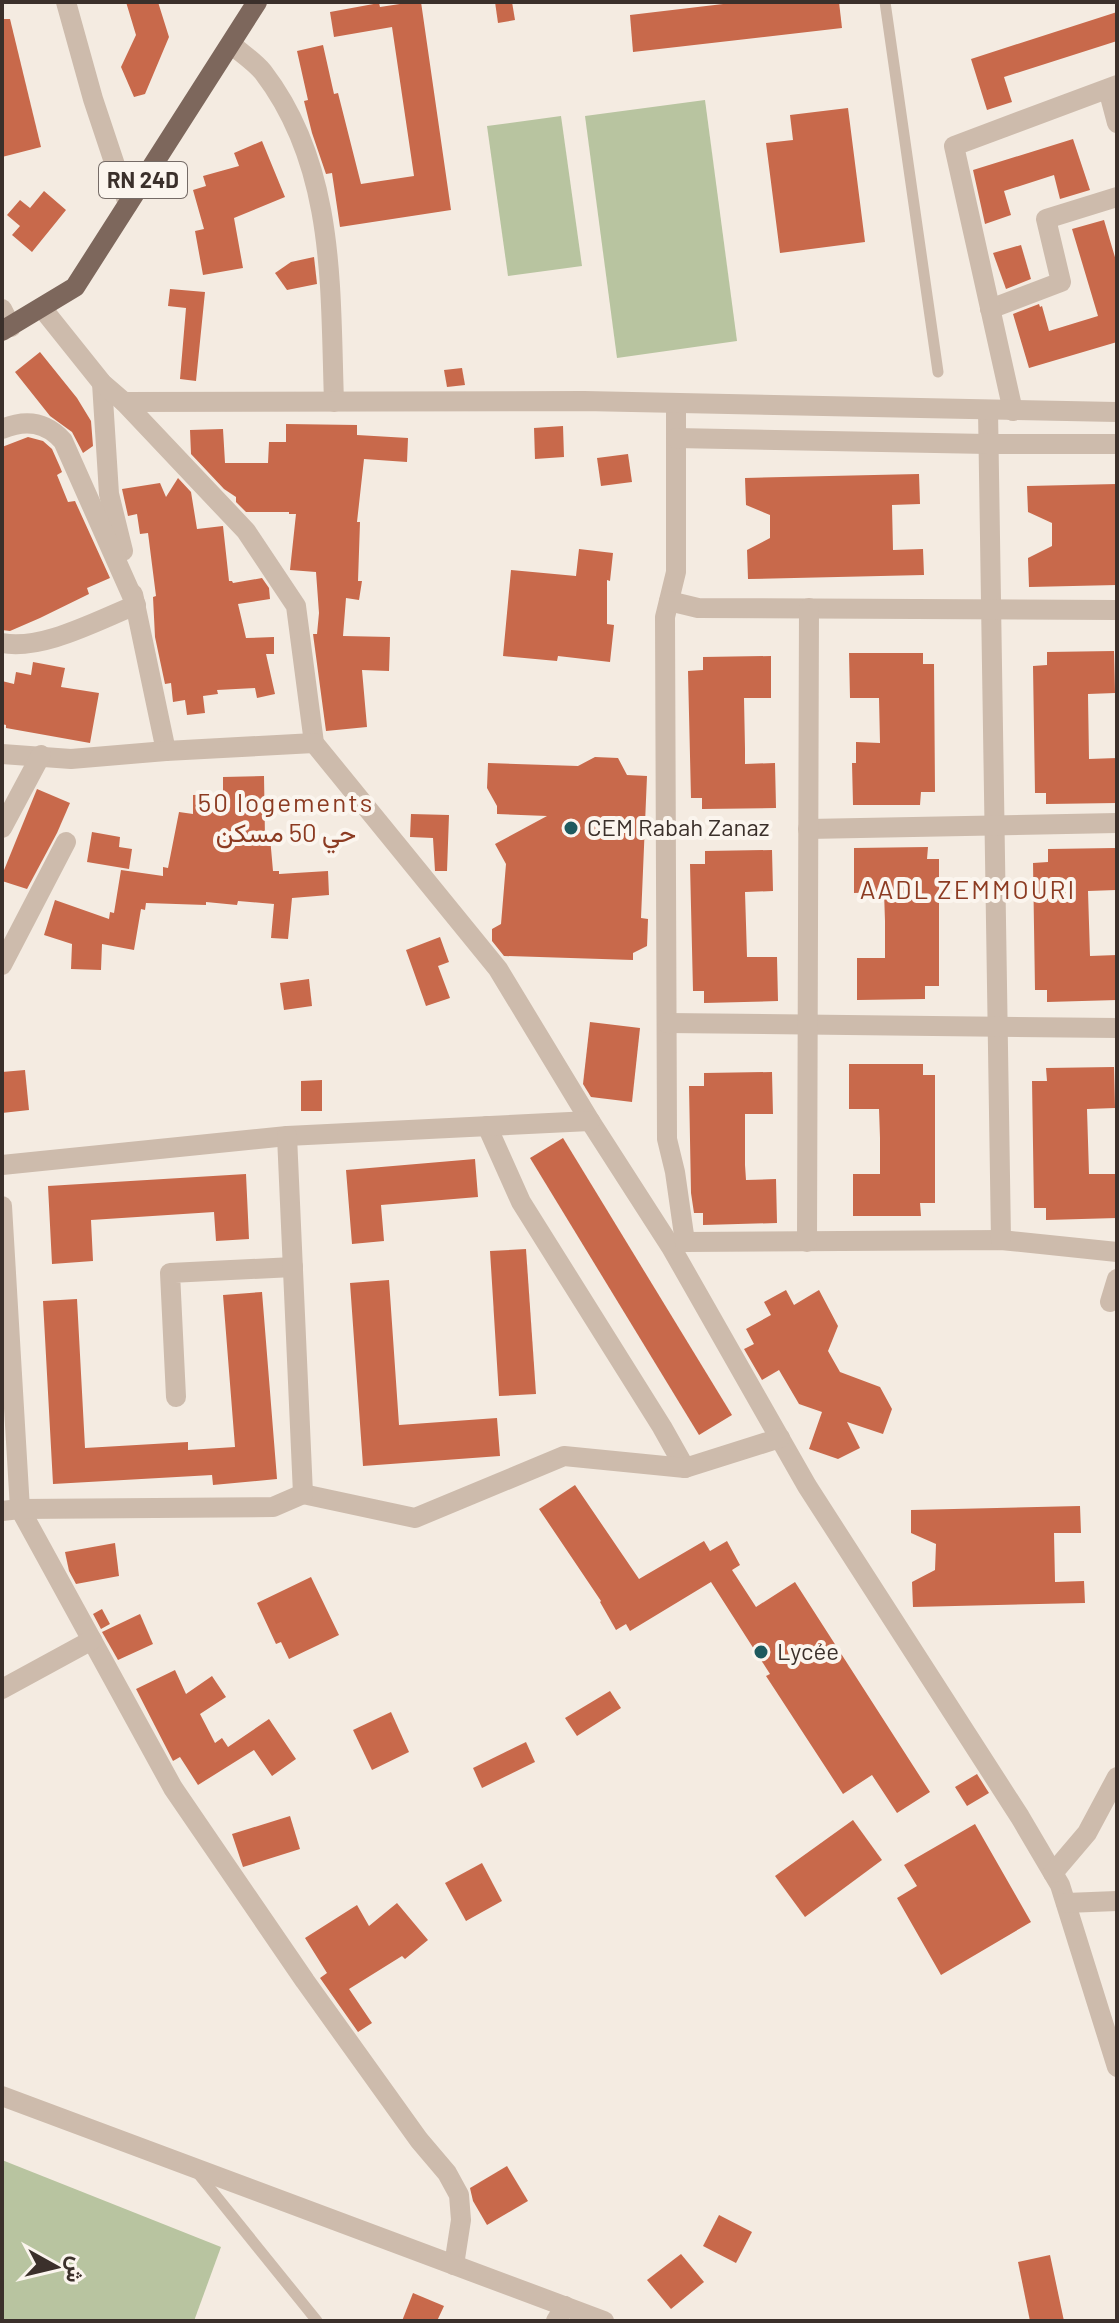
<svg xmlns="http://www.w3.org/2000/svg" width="1119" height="2323" viewBox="0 0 1119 2323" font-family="Barlow,Vazirmatn,sans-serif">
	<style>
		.green { fill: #b8c4a0 }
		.building { fill: #c8694b }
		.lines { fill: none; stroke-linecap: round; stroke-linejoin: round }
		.service { stroke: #cdbbac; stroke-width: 11 }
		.minor { stroke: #cdbbac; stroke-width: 20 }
		.tertiary { stroke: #cdbbac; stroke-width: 20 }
		.primary { stroke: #7d675c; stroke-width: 20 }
		.poi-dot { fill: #1f5a5e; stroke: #fbf5ee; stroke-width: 3 }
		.labels { text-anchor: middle; stroke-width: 8; stroke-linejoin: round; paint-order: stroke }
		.shield { fill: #fbf5ee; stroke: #756b66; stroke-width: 2 }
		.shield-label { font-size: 22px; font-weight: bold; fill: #3b302b }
		.poi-label { font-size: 24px; fill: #3b302b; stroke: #fbf5ee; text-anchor: start }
		.neighbourhood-label { font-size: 26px; letter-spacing: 2px; fill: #8c3b22; stroke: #fbf5ee }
	</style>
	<rect width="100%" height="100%" fill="#f4ebe1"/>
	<!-- green -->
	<g class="green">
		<polygon points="705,100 737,341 617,358 585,116"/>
		<polygon points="561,116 582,266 508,276 487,126"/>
		<polygon points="2,2160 221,2247 194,2321 2,2321"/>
	</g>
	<!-- building -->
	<g class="building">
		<polygon points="126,2 158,2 169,37 145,94 134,97 121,67 136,35"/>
		<polygon points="413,2 421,2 451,210 340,227 332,173 326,174 312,133 304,101 308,100 297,51 323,45 334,94 338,93 361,184 414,176 392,27 334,37 330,12 379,3 380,7"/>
		<polygon points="495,2 512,2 515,20 498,23"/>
		<polygon points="740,2 839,2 842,28 633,52 630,15"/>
		<polygon points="1117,12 1117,41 1004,77 1012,102 987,110 971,59"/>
		<polygon points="2,19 10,19 41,147 2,157"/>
		<polygon points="848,108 865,242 780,253 766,143 793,140 790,115"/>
		<polygon points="1073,139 1090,190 1060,199 1054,175 1004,191 1011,215 985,224 973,170"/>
		<polygon points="262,141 285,197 234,218 243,268 203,275 195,231 204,229 193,190 206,186 203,176 239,166 234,153"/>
		<polygon points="44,191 66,210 32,252 12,235 20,226 7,215 20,200 30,208"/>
		<polygon points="1104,220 1117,264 1117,342 1029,368 1013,314 1039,304 1040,307 1042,306 1049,331 1098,316 1072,229"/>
		<polygon points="1021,245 1031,279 1006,289 993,253"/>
		<polygon points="314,257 317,284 287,290 275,273 291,262"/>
		<polygon points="170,289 205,292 196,381 180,379 186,308 168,306"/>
		<polygon points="40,352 77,398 91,421 93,446 83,453 72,432 50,416 15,372"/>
		<polygon points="462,368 465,385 447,387 444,370"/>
		<polygon points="286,424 357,425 357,435 408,438 407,462 364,459 357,522 360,522 358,581 362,581 359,600 346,598 343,636 390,637 389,671 362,670 367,727 326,731 313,634 317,634 319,613 316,572 290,570 296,514 289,514 289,512 246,512 236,502 236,497 224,489 191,454 190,430 223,429 225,463 268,463 269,442 286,442"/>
		<polygon points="563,426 564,457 535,459 534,428"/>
		<polygon points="28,437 43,441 52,449 60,467 62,472 57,475 68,502 75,501 110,578 87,588 89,594 40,618 10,631 2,630 2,447"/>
		<polygon points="628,454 632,482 601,486 597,458"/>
		<polygon points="919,474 920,504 892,505 893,550 923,549 924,575 748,579 747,550 770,538 770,515 746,505 745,478"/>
		<polygon points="178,478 191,492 197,529 223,526 229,581 232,581 233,583 262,578 269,588 270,599 238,604 246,638 274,637 274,654 266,654 275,694 257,698 255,688 217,690 218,694 203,696 205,713 187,715 185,700 173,702 171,683 165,684 155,637 153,597 156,596 148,533 140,534 137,514 128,516 122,489 160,483 166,497"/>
		<polygon points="1117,484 1117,585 1029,587 1028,558 1052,546 1052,523 1028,512 1027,486"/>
		<polygon points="579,549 613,553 610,581 607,580 607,624 614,625 610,662 558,656 557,661 503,656 511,570 576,576"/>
		<polygon points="1114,651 1115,693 1088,694 1089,759 1117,758 1117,803 1046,804 1046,793 1035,793 1033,666 1047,665 1047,652"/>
		<polygon points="849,653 923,653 923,664 934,664 935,792 921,792 920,805 853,805 852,763 856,763 856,742 880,743 879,698 850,698"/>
		<polygon points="771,656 771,698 744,698 745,749 745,764 775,763 776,808 702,809 702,798 691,798 688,671 703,670 703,657"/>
		<polygon points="33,662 65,668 61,687 99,693 90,743 6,728 6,725 2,724 2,681 14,684 16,672 31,675"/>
		<polygon points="595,757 618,758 627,775 647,776 641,918 648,919 647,946 633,953 633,960 504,956 492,941 492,929 501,924 506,864 495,844 547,816 497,814 497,806 487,788 488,763 578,766"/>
		<polygon points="264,776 265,838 270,837 273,871 279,871 279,874 328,871 329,895 292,898 288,939 271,938 274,904 238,901 237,905 206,902 206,905 146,903 145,910 141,909 134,950 102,944 101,970 71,969 72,944 44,935 55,900 109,919 110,912 114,913 121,870 163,876 163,867 168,868 179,812 193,814 193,795 223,794 223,777"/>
		<polygon points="37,789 70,803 57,833 27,889 2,881 2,875"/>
		<polygon points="411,814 449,815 447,871 435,871 433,838 410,837"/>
		<polygon points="92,832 120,837 119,847 132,849 129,869 87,862"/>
		<polygon points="928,847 927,859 939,859 939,986 925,986 925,999 857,1000 857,958 885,958 885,921 884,892 854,893 854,848"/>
		<polygon points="1115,848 1116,890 1088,891 1090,956 1117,955 1117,1000 1047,1002 1047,990 1035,990 1033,863 1048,862 1048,849"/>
		<polygon points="772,850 773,891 745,892 747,957 777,957 778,1001 704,1003 704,991 693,991 690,864 705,864 705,851"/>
		<polygon points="440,937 449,962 438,966 450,998 426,1006 406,950"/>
		<polygon points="309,979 312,1006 284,1010 280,983"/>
		<polygon points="590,1022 640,1028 632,1102 591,1097 583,1084"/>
		<polygon points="849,1064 923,1064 923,1075 935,1075 935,1203 920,1203 921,1216 853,1216 853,1174 880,1174 880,1138 879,1109 849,1109"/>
		<polygon points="1114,1067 1115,1108 1087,1109 1089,1174 1117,1174 1117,1218 1046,1220 1046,1208 1034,1208 1032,1081 1047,1081 1046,1068"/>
		<polygon points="25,1070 29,1110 2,1113 2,1072"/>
		<polygon points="772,1072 773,1114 745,1114 745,1165 746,1180 776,1179 777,1223 703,1225 703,1213 694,1213 691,1193 689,1086 704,1086 704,1073"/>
		<polygon points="322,1080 322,1111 301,1111 301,1081"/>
		<polygon points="563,1138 732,1415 699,1435 530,1158"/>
		<polygon points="475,1159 478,1197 381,1205 384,1241 352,1244 346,1170"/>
		<polygon points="246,1174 249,1239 216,1241 214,1212 91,1220 93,1261 52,1264 48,1186"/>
		<polygon points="526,1249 536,1394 499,1396 490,1251"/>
		<polygon points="389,1280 399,1425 497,1418 500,1456 363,1466 350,1283"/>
		<polygon points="786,1290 794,1305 819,1290 838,1326 828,1351 840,1372 880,1387 892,1409 883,1434 847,1422 860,1448 838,1459 809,1449 822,1412 799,1404 779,1370 762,1380 744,1349 754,1344 746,1329 771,1315 764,1302"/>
		<polygon points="262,1292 277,1479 213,1485 212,1475 53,1484 43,1301 77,1299 85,1448 188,1442 188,1450 235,1447 223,1295"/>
		<polygon points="575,1485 639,1579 704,1541 710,1551 727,1541 740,1565 732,1570 756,1607 795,1582 930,1792 897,1813 872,1775 843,1794 766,1676 770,1674 711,1582 630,1631 626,1624 616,1630 600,1602 601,1601 539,1509"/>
		<polygon points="1080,1506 1081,1533 1054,1533 1055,1582 1084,1581 1085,1603 913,1607 912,1582 935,1570 936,1544 911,1533 911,1510"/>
		<polygon points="115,1543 119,1576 76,1584 69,1571 65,1552"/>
		<polygon points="311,1577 339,1635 289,1659 281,1642 276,1644 257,1603"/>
		<polygon points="102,1609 110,1624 101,1629 93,1614"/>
		<polygon points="140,1614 153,1644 118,1660 102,1632"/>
		<polygon points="175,1670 186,1694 212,1676 226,1697 200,1714 215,1743 222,1738 228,1747 269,1719 296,1759 272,1776 254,1750 198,1785 180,1757 173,1761 136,1689"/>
		<polygon points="610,1691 621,1708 577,1736 565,1718"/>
		<polygon points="391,1712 409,1752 372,1770 353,1730"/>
		<polygon points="526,1742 535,1762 482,1788 473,1768"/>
		<polygon points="977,1774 989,1793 967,1806 955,1787"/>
		<polygon points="290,1816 300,1849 243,1867 232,1834"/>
		<polygon points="853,1820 882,1860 805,1917 775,1876"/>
		<polygon points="975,1824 1031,1922 941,1975 897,1898 917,1886 904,1865"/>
		<polygon points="482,1863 502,1901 466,1921 445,1883"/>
		<polygon points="397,1903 428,1940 405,1959 402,1956 349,1989 372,2023 358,2032 320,1978 327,1973 305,1938 357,1905 369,1926"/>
		<polygon points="507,2166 528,2201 487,2225 473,2201 470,2188"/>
		<polygon points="719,2215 752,2232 736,2263 703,2246"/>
		<polygon points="681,2254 704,2282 671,2309 647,2280"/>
		<polygon points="1050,2255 1064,2321 1030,2321 1018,2262"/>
		<polygon points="413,2293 444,2306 437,2321 402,2321"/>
	</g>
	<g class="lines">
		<!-- service -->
		<g class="service">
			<polyline points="885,2 938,372"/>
			<polyline points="196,2171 317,2321"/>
		</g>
		<!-- minor -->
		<g class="minor">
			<polyline points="66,2 93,99 128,204"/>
			<path d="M 231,44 C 241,53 254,61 263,72 C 336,167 330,288 334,402"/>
			<polyline points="1108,89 1117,123"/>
			<polyline points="2,309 11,327"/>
			<polyline points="990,309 1061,282 1046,219 1117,197"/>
			<polyline points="102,383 109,494 123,551"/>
			<polyline points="124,402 246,531 296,606 314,743 498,969 590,1121 671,1247 807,1486 1020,1817 1060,1885 1117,2067"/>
			<polyline points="676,404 676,572 665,617 667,1139 675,1172 685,1242 1001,1240 1117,1252"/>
			<polyline points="988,410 1001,1240"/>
			<polyline points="1013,411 954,146 1117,85"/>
			<path d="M 2,429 C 26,419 46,422 63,441 L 136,605 C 98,620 42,651 2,643"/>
			<polyline points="676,438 988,444 1117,444"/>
			<polyline points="133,594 166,751"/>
			<polyline points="669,601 698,608 1117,610"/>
			<polyline points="2,754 71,759 166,751 314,743"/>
			<polyline points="2,828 41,755"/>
			<polyline points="808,829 1117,823"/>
			<polyline points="2,965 66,842"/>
			<polyline points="667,1023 1117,1028"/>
			<polyline points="487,1126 521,1202 662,1427 685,1468"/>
			<polyline points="2,1165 287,1136 590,1121"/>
			<polyline points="2,1206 20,1509 173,1788 305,1981 419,2140 447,2173 459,2195 461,2220 454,2265"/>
			<polyline points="807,1242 809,608"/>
			<polyline points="1110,1302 1117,1279"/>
			<polyline points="176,1397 170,1273 293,1267"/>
			<polyline points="303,1494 415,1518 564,1456 685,1468 780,1438"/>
			<polyline points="2,1511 20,1509 273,1507 303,1494 287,1136"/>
			<polyline points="2,1689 92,1640"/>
			<polyline points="1053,1873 1087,1833 1117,1777"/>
			<polyline points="1066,1903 1117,1901"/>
			<polyline points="556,2321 565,2306"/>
		</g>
		<!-- tertiary -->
		<g class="tertiary">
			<polyline points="42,308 102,383 124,402 584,401 1117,412"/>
			<polyline points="2,2096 604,2321"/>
		</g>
		<!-- primary -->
		<polyline class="primary" points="2,331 75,287 257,2"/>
	</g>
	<!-- markers -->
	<g class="poi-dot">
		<circle cx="571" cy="828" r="8"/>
		<circle cx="761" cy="1652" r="8"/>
	</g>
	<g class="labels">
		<!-- shield labels -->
		<rect class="shield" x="99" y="162" width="88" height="36" rx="6"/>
		<g class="shield-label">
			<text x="143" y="188">RN 24D</text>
		</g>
		<!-- poi labels -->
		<g class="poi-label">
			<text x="587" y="836">CEM Rabah Zanaz</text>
			<text x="777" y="1660">Lycée</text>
		</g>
		<!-- neighbourhood labels -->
		<g class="neighbourhood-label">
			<text x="286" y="812">50 logements<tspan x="286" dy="30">حي 50 مسكن</tspan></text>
			<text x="968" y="899">AADL ZEMMOURI</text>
		</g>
	</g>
	<!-- border -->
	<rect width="1119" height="2323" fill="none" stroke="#3b302b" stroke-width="8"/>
	<!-- north arrow -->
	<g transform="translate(56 2267) rotate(98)" stroke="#fbf5ee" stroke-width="6" paint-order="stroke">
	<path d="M0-6L14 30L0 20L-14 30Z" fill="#3b302b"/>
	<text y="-12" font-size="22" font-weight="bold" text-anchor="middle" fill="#3b302b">ش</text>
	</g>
</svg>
